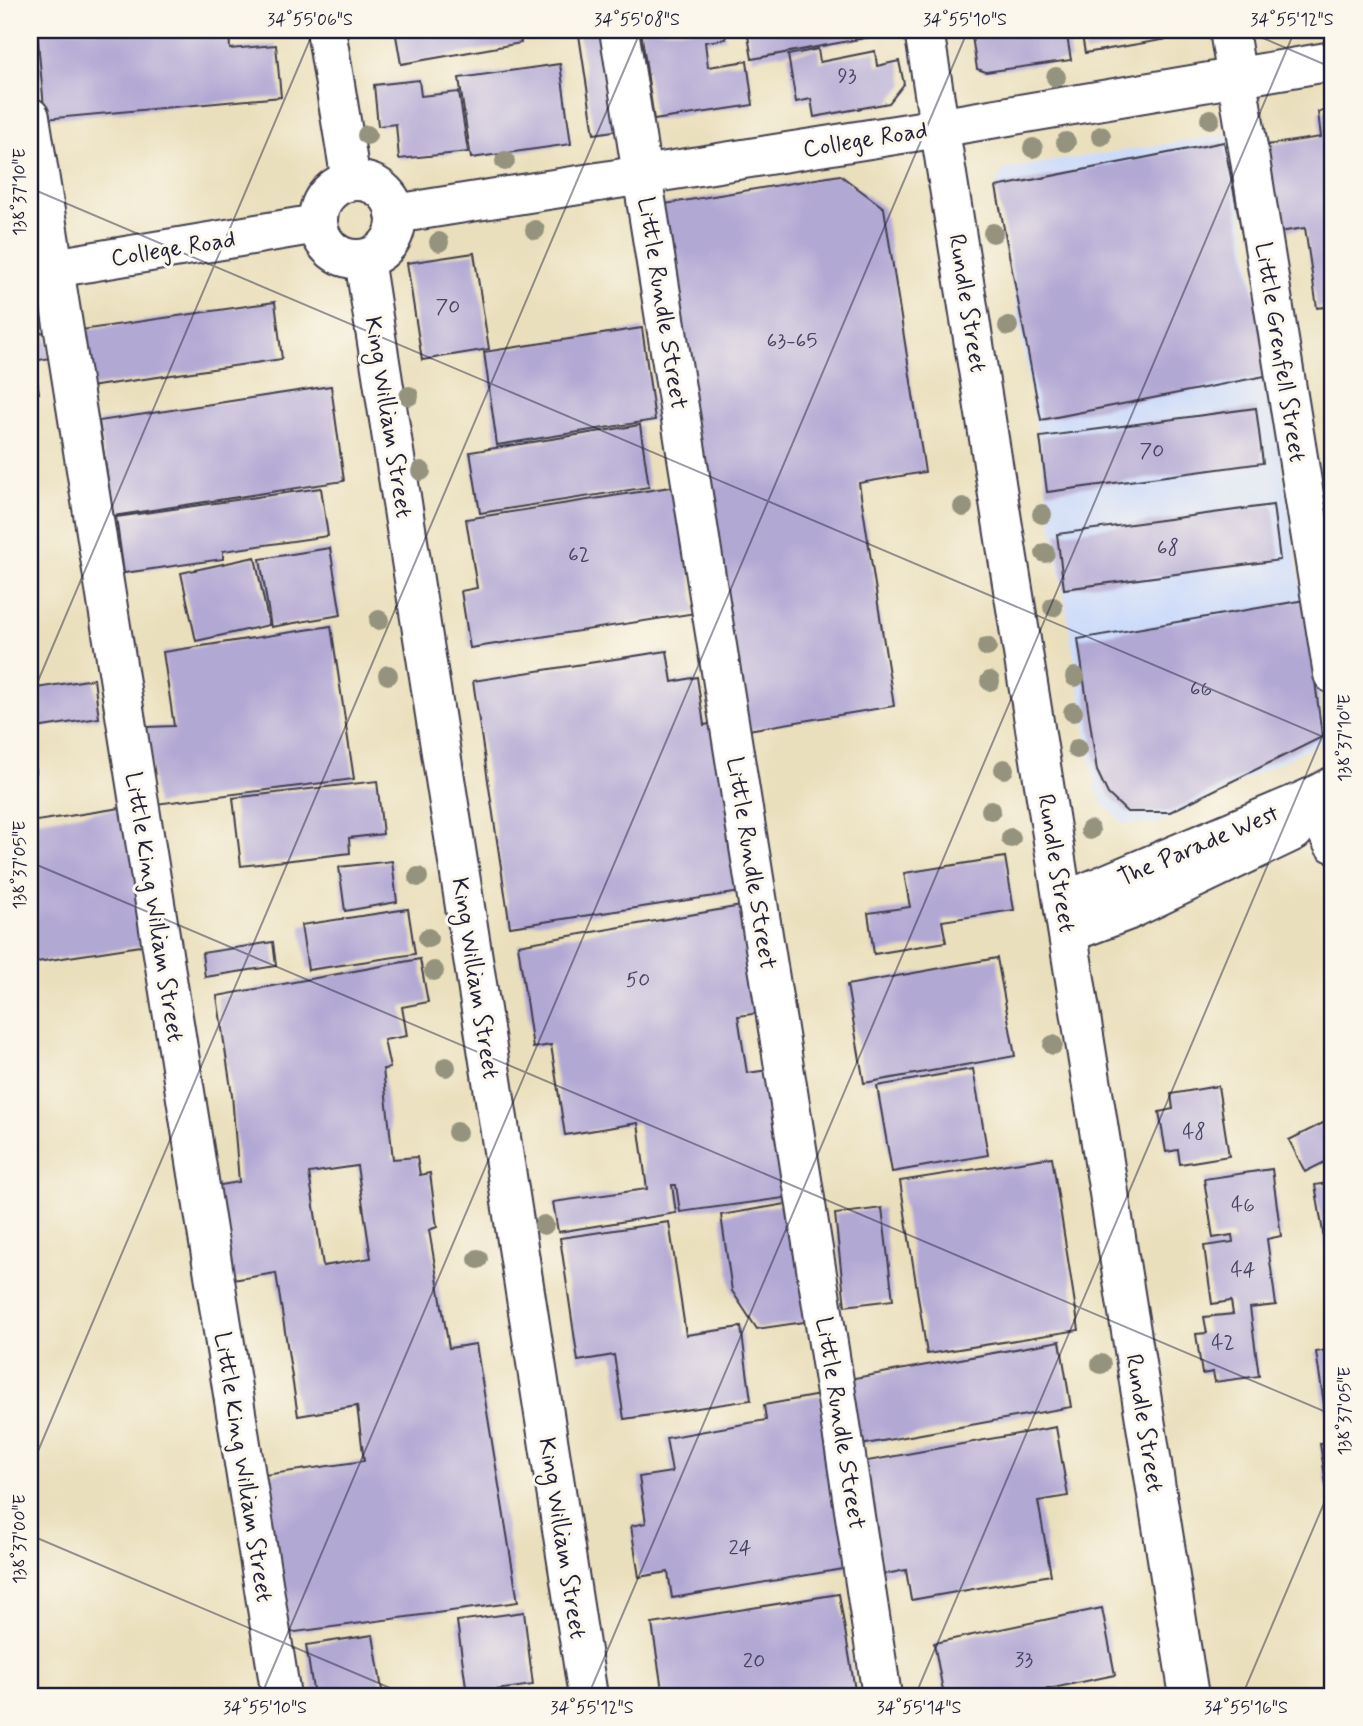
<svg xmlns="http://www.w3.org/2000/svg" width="1363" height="1726" viewBox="0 0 1363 1726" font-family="Mynerve,sans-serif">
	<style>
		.built { fill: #cddbfa }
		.building { fill: #b2a8d4; fill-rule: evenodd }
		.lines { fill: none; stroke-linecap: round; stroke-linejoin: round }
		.minor-casing { stroke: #403e4e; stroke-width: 42 }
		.minor { stroke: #fff; stroke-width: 38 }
		.tree { fill: #95937d }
		.ticks { fill: none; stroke: #22223b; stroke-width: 2; stroke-opacity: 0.45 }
		.labels { text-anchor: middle; stroke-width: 6; stroke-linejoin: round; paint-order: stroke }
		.number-label { font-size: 21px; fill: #464461 }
		.street-label { font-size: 24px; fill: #22223b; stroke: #fbf7ec }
		.neatline { fill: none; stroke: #22223b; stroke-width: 2.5 }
		.ticks-label { font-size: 18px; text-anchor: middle; fill: #22223b }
	</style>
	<rect width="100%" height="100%" fill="#fbf7ec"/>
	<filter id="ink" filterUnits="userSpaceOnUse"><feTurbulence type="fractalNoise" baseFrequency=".0143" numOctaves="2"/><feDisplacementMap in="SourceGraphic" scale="14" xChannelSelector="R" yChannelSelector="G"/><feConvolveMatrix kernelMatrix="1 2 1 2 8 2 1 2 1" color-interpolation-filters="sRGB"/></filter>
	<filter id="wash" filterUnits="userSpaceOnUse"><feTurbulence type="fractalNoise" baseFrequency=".00686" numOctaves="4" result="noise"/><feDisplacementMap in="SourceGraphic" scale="28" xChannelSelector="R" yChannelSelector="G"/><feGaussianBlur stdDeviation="1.57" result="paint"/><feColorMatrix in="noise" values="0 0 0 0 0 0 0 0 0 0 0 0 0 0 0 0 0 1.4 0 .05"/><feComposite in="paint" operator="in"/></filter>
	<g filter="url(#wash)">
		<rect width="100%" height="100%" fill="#eadfbc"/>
		<!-- built -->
		<polygon class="built" points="1230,134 1325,740 1156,824 1124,824 1102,803 1096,790 996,182 1004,169"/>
		<g id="blocks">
			<!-- building -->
			<g class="building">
				<polygon points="37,30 229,30 230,49 276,45 281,97 45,119"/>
				<polygon points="395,30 519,30 521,43 401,64"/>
				<polygon points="641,30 724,30 726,39 705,42 708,67 747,61 753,105 654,120"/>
				<polygon points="747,30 875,30 876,36 752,59"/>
				<polygon points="971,30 1041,30 1042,32 1066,30 1071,60 986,72 977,69"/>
				<polygon points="1081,30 1215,30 1215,31 1085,53"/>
				<polygon points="605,31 620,130 594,134 579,35"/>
				<polygon points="818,49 820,62 875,51 877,66 899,61 904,84 889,103 814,117 811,99 796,102 788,55"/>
				<polygon points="560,64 571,144 471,158 459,78"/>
				<polygon points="419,80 421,96 459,92 468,152 399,159 396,124 378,126 374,85"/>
				<polygon points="1333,109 1333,306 1317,308 1305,228 1279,232 1266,145 1321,137 1318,112"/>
				<polygon points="1224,142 1270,375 1041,420 996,187"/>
				<polygon points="840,175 884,208 925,472 859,483 894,706 742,731 659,205"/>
				<polygon points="474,253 489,349 422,360 407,263"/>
				<polygon points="275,302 282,359 89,387 81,330"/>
				<polygon points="642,328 655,420 497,445 484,352"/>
				<polygon points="45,332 50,358 34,361 39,393 30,394 30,334"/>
				<polygon points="331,386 344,481 113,516 99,421"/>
				<polygon points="1256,408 1263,463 1047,492 1040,437"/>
				<polygon points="640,425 649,487 480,513 470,452"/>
				<polygon points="677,486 696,613 470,648 461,591 477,588 466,519"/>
				<polygon points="321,488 328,536 223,551 223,559 124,573 116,517"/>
				<polygon points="1273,505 1280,560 1064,589 1057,534"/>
				<polygon points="330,548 341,615 271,627 260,559"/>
				<polygon points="255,557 269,625 196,641 181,573"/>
				<polygon points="1305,600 1322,737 1170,812 1127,812 1108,794 1097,771 1078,639"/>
				<polygon points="331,626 354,779 156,804 147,727 174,726 163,652"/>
				<polygon points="667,651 672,682 697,677 704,725 715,723 741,892 510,927 473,681"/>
				<polygon points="94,679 99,718 30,729 30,689"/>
				<polygon points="30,743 31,743 36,773 30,774"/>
				<polygon points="377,781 383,834 349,838 350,853 241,866 233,798"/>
				<polygon points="127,807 147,945 30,963 30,822"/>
				<polygon points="1005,857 1014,910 942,921 946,942 874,954 868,913 910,907 904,873"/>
				<polygon points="392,861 397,902 345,911 339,867"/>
				<polygon points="741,906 760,1013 738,1016 747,1073 775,1069 792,1197 680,1212 676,1185 672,1185 676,1213 558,1232 553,1202 647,1189 638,1123 565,1135 551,1045 533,1048 518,945"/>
				<polygon points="408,909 415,954 308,970 301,925"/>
				<polygon points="273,942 276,966 205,977 202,953"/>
				<polygon points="997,958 1015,1056 864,1083 847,985"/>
				<path d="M 420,959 L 428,1002 L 402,1007 L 407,1036 L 384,1040 L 390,1068 L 383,1069 L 393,1159 L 417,1157 L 420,1175 L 430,1173 L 437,1227 L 429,1230 L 449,1348 L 476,1344 L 518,1602 L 281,1634 L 257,1476 L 364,1461 L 357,1406 L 298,1416 L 276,1273 L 226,1281 L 209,1187 L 239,1182 L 232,1095 L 217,996 ZM 357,1166 L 371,1258 L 323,1266 L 309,1173 Z"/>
				<polygon points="973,1069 988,1155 892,1172 877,1086"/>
				<polygon points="1218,1086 1229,1156 1180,1164 1178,1150 1166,1152 1159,1112 1173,1109 1171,1094"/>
				<polygon points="1333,1118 1333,1158 1305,1172 1289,1140"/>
				<polygon points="1052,1157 1079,1330 927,1354 900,1181"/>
				<polygon points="1272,1169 1281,1236 1267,1239 1276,1305 1250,1308 1259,1376 1215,1382 1213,1372 1202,1374 1196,1334 1207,1333 1204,1317 1233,1314 1231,1301 1212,1304 1204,1246 1233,1242 1232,1235 1213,1238 1204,1179"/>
				<polygon points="1333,1182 1333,1261 1328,1262 1315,1185"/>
				<polygon points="792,1203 811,1321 757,1329 732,1291 721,1215"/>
				<polygon points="882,1208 893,1300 845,1306 835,1214"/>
				<polygon points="669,1222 686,1335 741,1327 751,1400 624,1419 614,1355 578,1361 560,1238"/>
				<polygon points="1060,1341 1071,1407 860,1445 849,1379"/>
				<polygon points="1333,1349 1333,1523 1332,1523 1320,1444 1330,1443 1316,1352"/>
				<polygon points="820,1395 849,1568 672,1598 668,1572 639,1577 631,1526 646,1523 639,1477 672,1472 666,1438 766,1420 764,1405"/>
				<polygon points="1056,1427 1068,1496 1038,1501 1051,1575 911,1600 906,1570 881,1575 862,1462"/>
				<polygon points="839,1594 856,1696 663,1696 652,1624"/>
				<polygon points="1102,1608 1115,1675 1015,1696 944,1696 934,1643"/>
				<polygon points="524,1612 533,1685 467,1694 457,1621"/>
				<polygon points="373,1635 383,1696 314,1696 306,1645"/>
				<polygon points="1116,1689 1117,1696 1083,1696 1083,1695"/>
			</g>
		</g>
	</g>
	<g filter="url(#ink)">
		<use href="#blocks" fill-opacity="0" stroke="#403e4e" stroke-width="2"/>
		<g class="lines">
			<defs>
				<g id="minor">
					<polyline points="326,30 351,181"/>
					<polyline points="619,30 845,1450 882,1696"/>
					<polyline points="924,30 1189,1696"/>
					<polyline points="1229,30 1333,674"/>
					<polyline points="30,117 281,1696"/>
					<circle cx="357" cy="220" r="39"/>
					<polyline points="395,214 914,132 1333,61"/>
					<polyline points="364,259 588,1696"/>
					<polyline points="30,272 317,224"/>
					<polyline points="1310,798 1333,843"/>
					<polyline points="1063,902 1310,798 1333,786"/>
					<polyline points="1068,933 1127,911 1294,831"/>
				</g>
			</defs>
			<!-- minor casing -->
			<use href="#minor" class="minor-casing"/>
			<!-- minor -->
			<use href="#minor" class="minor"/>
		</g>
		<!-- trees -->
		<g class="tree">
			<circle cx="1056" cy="77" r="10"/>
			<circle cx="1210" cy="119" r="10"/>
			<circle cx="367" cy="135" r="10"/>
			<circle cx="1101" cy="136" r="10"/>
			<circle cx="1066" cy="142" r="10"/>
			<circle cx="1033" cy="148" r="10"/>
			<circle cx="505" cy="161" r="10"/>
			<circle cx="535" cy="230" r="10"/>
			<circle cx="993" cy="233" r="10"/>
			<circle cx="439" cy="242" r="10"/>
			<circle cx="1008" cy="326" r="10"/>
			<circle cx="409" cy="396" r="10"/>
			<circle cx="421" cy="471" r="10"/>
			<circle cx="963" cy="507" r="10"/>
			<circle cx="1042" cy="514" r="10"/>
			<circle cx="1045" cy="553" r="10"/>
			<circle cx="1053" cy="607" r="10"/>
			<circle cx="379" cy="620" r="10"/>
			<circle cx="987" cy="647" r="10"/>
			<circle cx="388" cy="675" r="10"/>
			<circle cx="1075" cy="677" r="10"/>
			<circle cx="990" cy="681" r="10"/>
			<circle cx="1073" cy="712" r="10"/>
			<circle cx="1077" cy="749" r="10"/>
			<circle cx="1004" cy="769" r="10"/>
			<circle cx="991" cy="810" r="10"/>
			<circle cx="1090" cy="830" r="10"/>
			<circle cx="1011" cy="838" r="10"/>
			<circle cx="418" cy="877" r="10"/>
			<circle cx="428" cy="938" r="10"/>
			<circle cx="434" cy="971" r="10"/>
			<circle cx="1053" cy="1045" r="10"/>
			<circle cx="446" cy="1067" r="10"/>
			<circle cx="457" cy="1132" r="10"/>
			<circle cx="544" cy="1225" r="10"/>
			<circle cx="478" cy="1259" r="10"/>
			<circle cx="1101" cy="1364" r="10"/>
		</g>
	</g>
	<!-- ticks -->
	<path class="ticks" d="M 1244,30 L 1333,68M 30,188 L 1333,741M 30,700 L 314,30M 30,862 L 1333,1415M 30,1470 L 641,30M 30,1535 L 409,1696M 261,1696 L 968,30M 588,1696 L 1295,30M 915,1696 L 1333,711M 1242,1696 L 1333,1482"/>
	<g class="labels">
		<!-- number labels -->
		<g class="number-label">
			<text x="847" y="82">93</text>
			<text x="448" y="313">70</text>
			<text x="792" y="347">63-65</text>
			<text x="1152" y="457">70</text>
			<text x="1168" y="554">68</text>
			<text x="579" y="561">62</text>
			<text x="1201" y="695">66</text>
			<text x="638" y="986">50</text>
			<text x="1194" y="1138">48</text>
			<text x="1243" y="1211">46</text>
			<text x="1243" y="1276">44</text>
			<text x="1223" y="1349">42</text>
			<text x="740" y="1554">24</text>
			<text x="1024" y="1666">33</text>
			<text x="754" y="1667">20</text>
		</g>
		<!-- street labels -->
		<g class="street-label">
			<text transform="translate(865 139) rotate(-9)" y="8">College Road</text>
			<text transform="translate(173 248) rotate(-9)" y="8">College Road</text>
			<text transform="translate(663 303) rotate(81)" y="8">Little Rundle Street</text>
			<text transform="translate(968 303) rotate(81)" y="8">Rundle Street</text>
			<text transform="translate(1281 352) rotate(81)" y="8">Little Grenfell Street</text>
			<text transform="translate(389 417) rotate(81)" y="8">King William Street</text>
			<text transform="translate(1198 845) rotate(-23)" y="8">The Parade West</text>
			<text transform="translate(752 863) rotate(81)" y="8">Little Rundle Street</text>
			<text transform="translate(1057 863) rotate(81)" y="8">Rundle Street</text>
			<text transform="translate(155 907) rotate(81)" y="8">Little King William Street</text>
			<text transform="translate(476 978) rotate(81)" y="8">King William Street</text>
			<text transform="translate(841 1423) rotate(81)" y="8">Little Rundle Street</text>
			<text transform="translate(1145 1423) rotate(81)" y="8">Rundle Street</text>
			<text transform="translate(244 1467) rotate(81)" y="8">Little King William Street</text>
			<text transform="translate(563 1538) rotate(81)" y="8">King William Street</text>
		</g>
	</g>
	<!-- margin -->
	<rect width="1363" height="1726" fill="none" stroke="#fbf7ec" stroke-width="77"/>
	<rect x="38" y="38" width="1286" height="1650" class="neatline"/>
	<g class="ticks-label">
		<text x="310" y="25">34°55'06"S</text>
		<text x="637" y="25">34°55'08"S</text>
		<text x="965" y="25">34°55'10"S</text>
		<text x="1292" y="25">34°55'12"S</text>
		<text transform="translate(19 192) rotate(-90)" y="6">138°37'10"E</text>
		<text transform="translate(1344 738) rotate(-90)" y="6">138°37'10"E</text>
		<text transform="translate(19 865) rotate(-90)" y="6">138°37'05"E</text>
		<text transform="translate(1344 1411) rotate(-90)" y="6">138°37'05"E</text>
		<text transform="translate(19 1539) rotate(-90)" y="6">138°37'00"E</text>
		<text x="265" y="1713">34°55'10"S</text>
		<text x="592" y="1713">34°55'12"S</text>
		<text x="919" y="1713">34°55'14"S</text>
		<text x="1246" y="1713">34°55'16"S</text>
	</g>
</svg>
